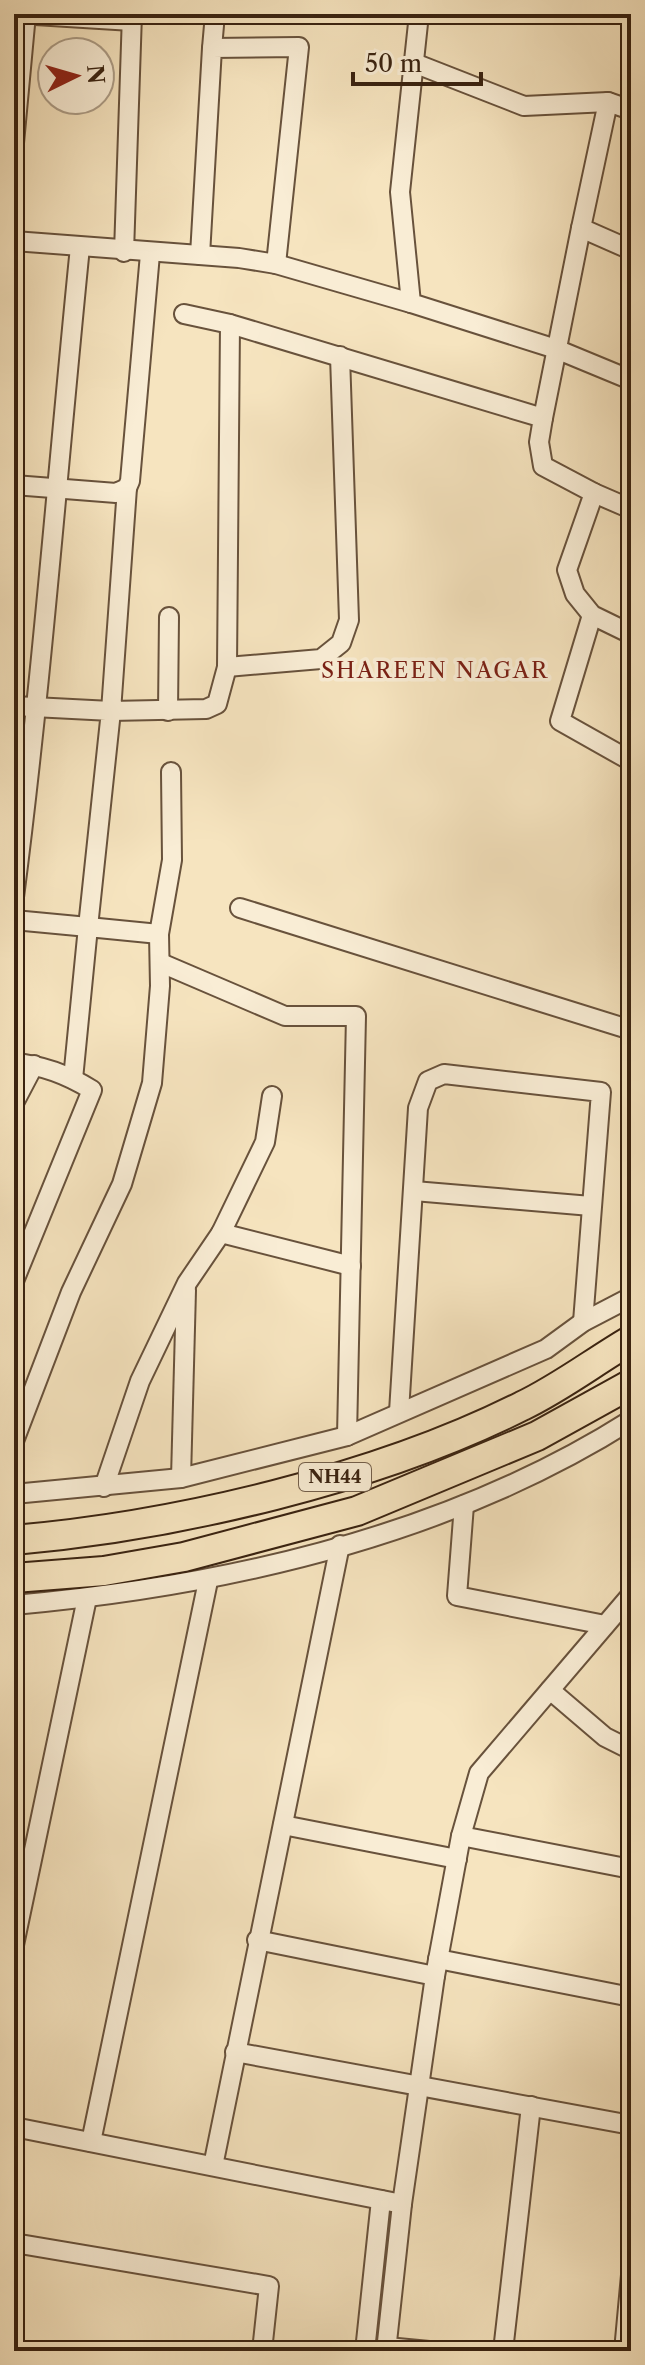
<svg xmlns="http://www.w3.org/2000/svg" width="645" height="2365" viewBox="0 0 645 2365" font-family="'Libre Caslon Text',serif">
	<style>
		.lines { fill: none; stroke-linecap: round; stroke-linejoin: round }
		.minor-casing { stroke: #68523c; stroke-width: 22 }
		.highway-casing { stroke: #392210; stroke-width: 32 }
		.minor { stroke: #f9edd5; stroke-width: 18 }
		.highway { stroke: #f6e4bf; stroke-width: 28 }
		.labels { text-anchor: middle; stroke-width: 7; stroke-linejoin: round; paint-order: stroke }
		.shield { fill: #f9edd5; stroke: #735f4b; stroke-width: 2 }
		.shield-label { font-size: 18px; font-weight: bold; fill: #392210 }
		.neighbourhood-label { font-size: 22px; letter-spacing: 2px; fill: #7a1f14; stroke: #f9edd5 }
	</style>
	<rect width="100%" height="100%" fill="#f6e4bf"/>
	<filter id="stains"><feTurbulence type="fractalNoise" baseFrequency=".0025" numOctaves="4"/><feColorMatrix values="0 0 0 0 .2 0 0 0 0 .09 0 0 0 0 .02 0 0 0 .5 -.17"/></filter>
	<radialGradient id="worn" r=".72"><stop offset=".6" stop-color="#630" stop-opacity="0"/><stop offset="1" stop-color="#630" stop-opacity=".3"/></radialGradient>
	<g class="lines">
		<defs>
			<g id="minor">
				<polyline points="19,14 132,21"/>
				<polyline points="419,14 400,192 411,303 556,349 631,380"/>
				<polyline points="212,48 215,14"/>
				<polyline points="414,63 524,106 608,102 631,110"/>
				<polyline points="608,102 581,228 631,250"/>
				<polyline points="14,143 26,14"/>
				<polyline points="14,241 239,258 276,264 411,303"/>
				<polyline points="124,252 132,14"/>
				<polyline points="200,255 212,48 299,47 276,264"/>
				<polyline points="230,324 543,418 539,442 543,466 594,493 567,570 575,594 592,615 631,634"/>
				<polyline points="543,418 581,228"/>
				<polyline points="14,485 116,493 127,488 130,481 150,254"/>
				<polyline points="127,488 111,711 206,709 217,704 227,667 230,324 184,314"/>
				<polyline points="594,493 631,509"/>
				<polyline points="592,615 560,721 631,761"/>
				<polyline points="227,667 321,659 341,643 349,620 340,356"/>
				<polyline points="14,706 111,711 88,927 14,920"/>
				<polyline points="168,711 169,617"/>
				<path d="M 14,897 C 42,681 58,464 80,247"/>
				<polyline points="240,908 631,1030"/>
				<polyline points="161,963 285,1016 356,1016 347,1436"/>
				<path d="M 14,1063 C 42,1065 68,1075 92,1090 L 14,1281"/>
				<polyline points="73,1079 88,927 159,934"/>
				<polyline points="14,1103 34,1065"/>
				<polyline points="414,1191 591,1206"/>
				<polyline points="221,1233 351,1266"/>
				<polyline points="399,1412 418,1108 428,1081 444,1074 601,1092 583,1322"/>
				<polyline points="14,1441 71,1292 122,1184 152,1083 160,986 159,934 172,860 171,772"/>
				<polyline points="181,1478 186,1290"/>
				<polyline points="104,1487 140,1381 187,1283 221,1233 265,1142 272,1096"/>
				<polyline points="14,1494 181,1478 347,1436 546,1349 583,1322 631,1297"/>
				<polyline points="464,1505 457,1596 605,1625"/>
				<path d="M 14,1605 C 227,1586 448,1536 631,1420"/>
				<polyline points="550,1690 605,1737 631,1750"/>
				<polyline points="283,1825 457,1859"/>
				<polyline points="461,1836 631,1869"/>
				<polyline points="257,1940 435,1976"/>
				<polyline points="14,1945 87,1598"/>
				<polyline points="438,1959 631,1997"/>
				<polyline points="235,2052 631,2125"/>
				<polyline points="14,2127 402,2204"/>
				<polyline points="91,2142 208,1581"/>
				<polyline points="213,2166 340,1545"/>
				<polyline points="14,2243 269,2286 262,2351"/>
				<polyline points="387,2347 429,2351"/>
				<polyline points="365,2351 381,2200"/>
				<polyline points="386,2351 402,2204 435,1976 461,1836 479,1773 631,1595"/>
				<polyline points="503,2351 531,2106"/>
				<polyline points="624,2351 631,2275"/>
			</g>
			<g id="highway">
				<path d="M 14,1540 C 176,1526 377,1479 522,1406 C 560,1388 595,1361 631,1340"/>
				<polyline points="14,1578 104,1571 184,1557 357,1511 537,1436 631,1384"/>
			</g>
		</defs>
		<!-- minor casing -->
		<use href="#minor" class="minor-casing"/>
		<!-- highway casing -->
		<use href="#highway" class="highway-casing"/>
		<!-- minor -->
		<use href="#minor" class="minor"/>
		<!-- highway -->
		<use href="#highway" class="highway"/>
	</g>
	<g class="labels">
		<!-- shield labels -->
		<rect class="shield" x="299" y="1463" width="72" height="28" rx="6"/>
		<g class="shield-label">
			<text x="335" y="1483">NH44</text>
		</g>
		<!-- neighbourhood labels -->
		<g class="neighbourhood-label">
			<text x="435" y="678">SHAREEN NAGAR</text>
		</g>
	</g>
	<!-- margin -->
	<rect width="645" height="2365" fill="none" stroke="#f6e4bf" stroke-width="48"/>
	<rect x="16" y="16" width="613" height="2333" fill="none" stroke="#392210" stroke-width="4"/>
	<rect x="24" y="24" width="597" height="2317" fill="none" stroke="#392210" stroke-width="2"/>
	<!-- north arrow -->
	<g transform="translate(76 76) rotate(85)"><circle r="38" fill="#f9edd5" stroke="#ac9c86" stroke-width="2"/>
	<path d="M0-6L14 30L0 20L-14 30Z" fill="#8f2418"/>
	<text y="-12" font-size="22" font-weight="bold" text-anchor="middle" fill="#392210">N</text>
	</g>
	<!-- scale -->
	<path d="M353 72v12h128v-12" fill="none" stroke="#392210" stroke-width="4"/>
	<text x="365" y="72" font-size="24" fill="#392210" stroke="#f9edd5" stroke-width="6" paint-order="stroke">50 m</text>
	<rect width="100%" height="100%" filter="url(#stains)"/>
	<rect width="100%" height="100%" fill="url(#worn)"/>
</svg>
